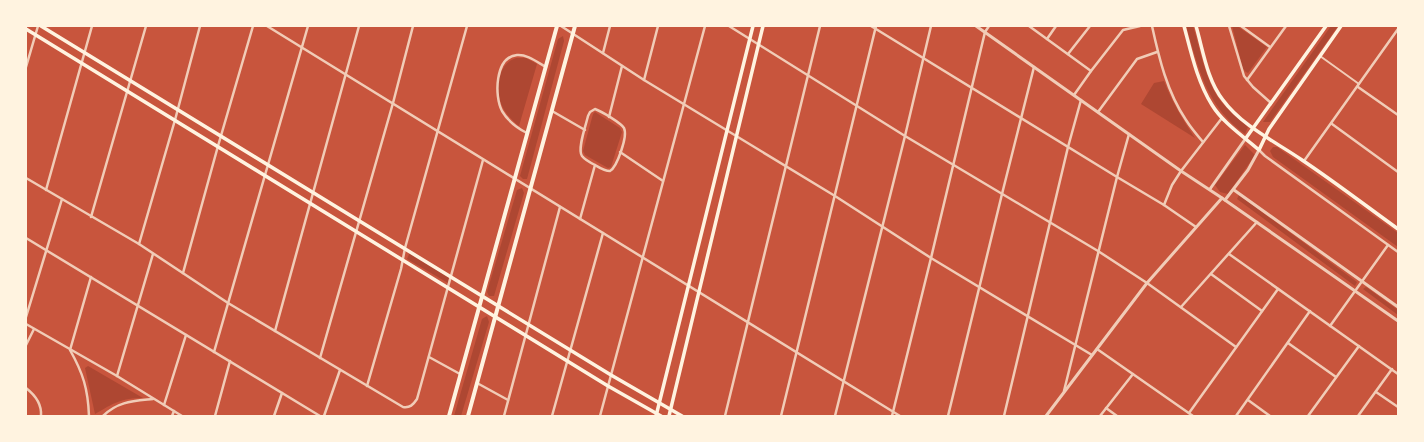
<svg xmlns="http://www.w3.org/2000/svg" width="1424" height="442" viewBox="0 0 1424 442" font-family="Roboto,sans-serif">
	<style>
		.green { fill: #ae4732 }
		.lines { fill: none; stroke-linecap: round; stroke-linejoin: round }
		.pedestrian { stroke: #f1ccb7; stroke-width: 2 }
		.minor { stroke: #f1ccb7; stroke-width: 2.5 }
		.tertiary { stroke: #f1ccb7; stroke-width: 3 }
		.secondary { stroke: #fff3e0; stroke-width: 3.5 }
		.primary { stroke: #fff3e0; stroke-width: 4 }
	</style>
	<rect width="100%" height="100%" fill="#c8553d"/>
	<!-- green -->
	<g class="green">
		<path d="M 1186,26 L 1193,26 C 1201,52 1206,86 1225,106 C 1232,114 1240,120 1248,127 L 1245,134 C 1206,106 1199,69 1186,26 Z"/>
		<polygon points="1232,26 1237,26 1267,47 1248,73 1246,72 1243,69"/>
		<polygon points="1331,26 1338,26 1270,122 1263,122"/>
		<polygon points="563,36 564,41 527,179 523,179 520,176 558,39"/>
		<path d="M 516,58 L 526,58 L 537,64 L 519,126 C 502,113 493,94 501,73 C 504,65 508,61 516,58 Z"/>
		<path d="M 1164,81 C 1172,102 1183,120 1195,138 L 1141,104 L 1154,83 Z"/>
		<polygon points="595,112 620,128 622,132 611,167 608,168 585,155 583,151 593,114"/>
		<polygon points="1245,145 1255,155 1228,194 1220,192 1215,185"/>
		<polygon points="1273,147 1277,147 1398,233 1398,247 1273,157 1270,151"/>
		<polygon points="522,188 524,193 494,296 489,296 487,292 517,190"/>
		<polygon points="1239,195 1357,282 1355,286 1237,199"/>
		<polygon points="410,252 449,277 448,283 407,259"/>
		<polygon points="1366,287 1398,310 1398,315 1363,289"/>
		<polygon points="487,316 489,322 461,416 454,416 482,319"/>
		<path d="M 88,366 L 143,398 C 121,398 114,403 95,414 L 85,368 Z"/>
	</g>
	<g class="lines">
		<!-- pedestrian -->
		<polyline class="pedestrian" points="1320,56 1359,84"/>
		<!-- minor -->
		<g class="minor">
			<polyline points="267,26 900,416"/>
			<polyline points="561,26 644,80 835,196 931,258 1092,355"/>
			<polyline points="729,26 905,136 1098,251 1147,283 1236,347"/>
			<polyline points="871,26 1117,177 1164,205 1196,227"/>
			<polyline points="1029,26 1091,71"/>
			<path d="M 1152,26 C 1159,58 1167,92 1186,120 C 1191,128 1197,135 1203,142"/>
			<polyline points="1229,26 1244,76 1253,87 1271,103"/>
			<polyline points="1241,26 1270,47"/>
			<polyline points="1047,39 1056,26"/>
			<polyline points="603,53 610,26"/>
			<polyline points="1068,54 1090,26"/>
			<polyline points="26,67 38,26"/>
			<polyline points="644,80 658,26"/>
			<polyline points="1247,80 1286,26"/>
			<polyline points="1358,87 1398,115"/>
			<polyline points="1074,95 1091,71 1123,30 1140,26"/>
			<path d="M 595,109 C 601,111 621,123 624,128 C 628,136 617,167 610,171 C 604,171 600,168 595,165 C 591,163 585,160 582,156 C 577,149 586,125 588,116 L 590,112 Z"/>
			<polyline points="552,111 585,130"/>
			<polyline points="1098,112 1137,59 1157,52"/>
			<polyline points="609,117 622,66"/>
			<polyline points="1332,124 1398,172"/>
			<path d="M 527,133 C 517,128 508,121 502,111 C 494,96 495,57 517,55 C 527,54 537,62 546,67"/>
			<polyline points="1259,150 1265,156 1398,252"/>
			<polyline points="620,152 663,181"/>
			<polyline points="1304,161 1398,29"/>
			<path d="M 26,178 L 139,244 L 228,303 L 403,407 C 410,408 413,405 417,399 L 483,160"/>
			<polyline points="46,190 92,26"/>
			<polyline points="1164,205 1172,185 1181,171 1222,118"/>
			<polyline points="91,217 146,26"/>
			<polyline points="580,219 595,165"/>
			<polyline points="26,238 320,416"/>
			<polyline points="139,244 175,120 200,26"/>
			<polyline points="1229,254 1398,374"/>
			<polyline points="183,273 218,146 253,26"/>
			<polyline points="1211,274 1262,311"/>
			<polyline points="1181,307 1257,222"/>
			<polyline points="26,317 62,199"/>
			<polyline points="26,324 117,376 182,416"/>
			<polyline points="1330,326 1388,245"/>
			<polyline points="275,331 359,26"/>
			<polyline points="1288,343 1336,377"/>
			<polyline points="26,345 34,329"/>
			<polyline points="1097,349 1193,416"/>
			<polyline points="214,352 308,26"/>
			<polyline points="429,357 460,374"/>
			<polyline points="320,358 393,103 413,26"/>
			<polyline points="117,376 153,254"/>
			<polyline points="477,383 508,400"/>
			<polyline points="367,386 401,269 405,248 467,26"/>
			<path d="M 26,388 C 35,395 42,404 41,416"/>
			<polyline points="1064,391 1117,177 1129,134"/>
			<polyline points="1376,392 1398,407"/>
			<polyline points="1248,400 1270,416"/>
			<polyline points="164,405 186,335"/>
			<polyline points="1106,408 1117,416"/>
			<polyline points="1189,413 1278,289"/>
			<path d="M 89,416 C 88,389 83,373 70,350 L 91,277"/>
			<path d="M 103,416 C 118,401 134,401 153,399"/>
			<polyline points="172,416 174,411"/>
			<polyline points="215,416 230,361"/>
			<polyline points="274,416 282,393"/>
			<polyline points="324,416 340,370"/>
			<polyline points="504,416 560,207"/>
			<polyline points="552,416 603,233"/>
			<polyline points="600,416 705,26"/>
			<polyline points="725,416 820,26"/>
			<polyline points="781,416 876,26"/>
			<polyline points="835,416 905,136 931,26"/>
			<polyline points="892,416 931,258 985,32 989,26"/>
			<polyline points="948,416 1002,194 1034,67"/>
			<polyline points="1004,416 1068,147 1081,100"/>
			<polyline points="1100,416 1133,374"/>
			<polyline points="1236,416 1310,311"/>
			<polyline points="1308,416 1359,346"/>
			<polyline points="1358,416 1392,369"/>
		</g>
		<!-- tertiary -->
		<g class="tertiary">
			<polyline points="976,26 1181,171 1222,198 1398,321"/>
			<polyline points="1210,189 1246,138"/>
			<polyline points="1234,190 1398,307"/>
			<polyline points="1225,200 1248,170 1259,150"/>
			<polyline points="1046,416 1147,283 1222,198"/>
		</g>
		<!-- secondary -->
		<g class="secondary">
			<polyline points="41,26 611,375 682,416"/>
			<path d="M 1184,26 C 1191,52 1197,81 1212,105 C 1223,123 1243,136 1259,150 L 1269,129 L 1341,26"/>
			<path d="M 1196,26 C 1203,50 1207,80 1223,100 C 1242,126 1276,142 1302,160 C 1335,182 1366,206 1398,229"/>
			<polyline points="26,29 608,386 661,416"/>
			<polyline points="1246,138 1326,26"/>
			<polyline points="656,416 753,26"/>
			<polyline points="669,416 763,26"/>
		</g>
		<!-- primary -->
		<g class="primary">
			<polyline points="449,416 557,26"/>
			<polyline points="468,416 575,26"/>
		</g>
	</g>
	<!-- border -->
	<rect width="1424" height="442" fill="none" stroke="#fff3e0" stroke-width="54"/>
</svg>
